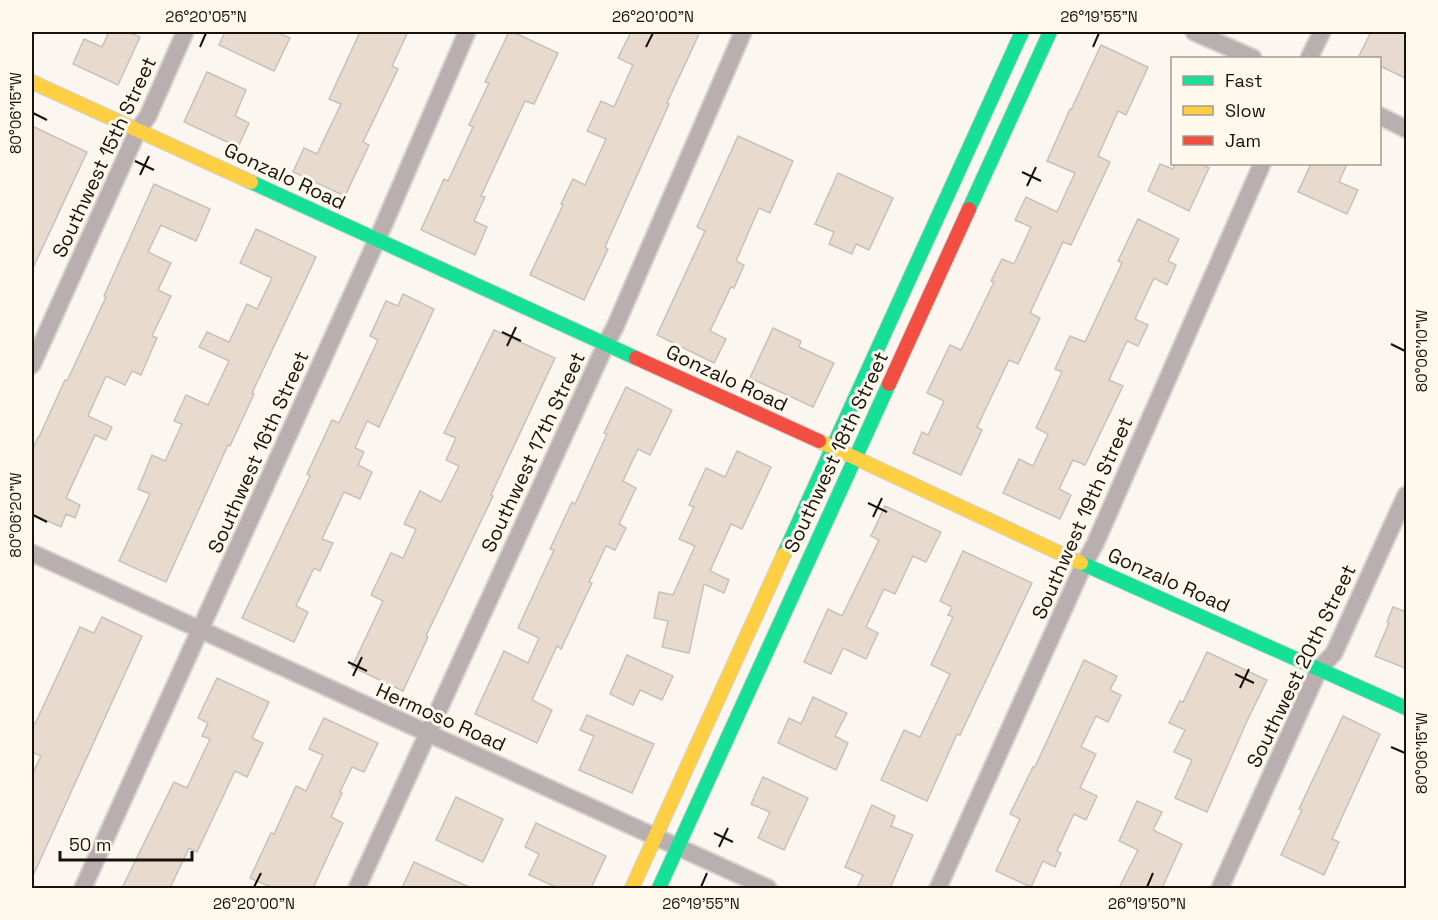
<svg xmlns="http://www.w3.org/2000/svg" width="1438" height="920" viewBox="0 0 1438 920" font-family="'Space Grotesk',sans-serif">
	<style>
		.building { fill: #e8dbce; stroke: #c6c1bb; stroke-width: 1.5 }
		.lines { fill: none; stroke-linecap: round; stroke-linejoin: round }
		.street-casing { stroke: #d6d2cc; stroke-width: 20 }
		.fast-casing { stroke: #d6d2cc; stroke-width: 16 }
		.slow-casing { stroke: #d6d2cc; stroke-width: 16 }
		.jam-casing { stroke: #d6d2cc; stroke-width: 16 }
		.street { stroke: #baafb0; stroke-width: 16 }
		.fast { stroke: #16e098; stroke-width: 14 }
		.slow { stroke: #ffcf43; stroke-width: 14 }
		.jam { stroke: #f24e42; stroke-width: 14 }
		.ticks { fill: none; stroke: #17130c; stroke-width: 2 }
		.labels { text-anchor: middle; stroke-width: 6; stroke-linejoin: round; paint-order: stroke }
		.street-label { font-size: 20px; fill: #17130c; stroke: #fff8ec }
		.neatline { fill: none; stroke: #17130c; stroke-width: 2 }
		.ticks-label { font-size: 15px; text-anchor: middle; fill: #17130c }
	</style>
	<rect width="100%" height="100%" fill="#fbf7f0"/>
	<!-- building -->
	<g class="building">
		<polygon points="109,32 129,32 140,37 118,85 73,64 84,39 102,47"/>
		<polygon points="225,32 276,32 290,38 274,71 219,45"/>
		<polygon points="360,32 408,32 392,66 398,69 363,142 369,145 345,196 293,172 304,148 317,154 341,104 329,99"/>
		<polygon points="509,32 513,32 558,53 534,104 525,101 481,196 485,197 474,221 487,227 475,255 421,230 444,179 448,181 473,127 469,125 489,83 485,82"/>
		<polygon points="631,32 700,32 667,103 669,104 605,247 608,249 584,300 530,275 563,205 561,204 573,179 585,185 606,139 587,131 601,101 614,107 633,65 618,58"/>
		<polygon points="1371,32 1407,32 1407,79 1380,66 1380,58 1358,58"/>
		<polygon points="1101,45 1148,67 1126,115 1118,111 1098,156 1110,162 1071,245 1063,242 1030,313 1040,318 1018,364 1009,360 977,427 982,430 961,475 913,453 922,432 928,435 944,401 927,393 950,345 961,350 994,282 991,281 1002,259 1014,264 1031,227 1015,220 1026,197 1057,212 1075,173 1047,161 1070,109 1071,110"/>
		<polygon points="207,72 246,90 235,116 249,123 238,147 184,122"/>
		<polygon points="32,126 87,152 32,270"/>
		<polygon points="738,136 793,161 770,213 759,208 736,261 744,265 734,288 731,287 710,331 726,339 714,363 657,335 705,231 697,227"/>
		<polygon points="1160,164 1173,169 1175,164 1200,164 1209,168 1189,211 1148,191"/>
		<polygon points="1311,164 1347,164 1339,182 1358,190 1347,214 1298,192"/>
		<polygon points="838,173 893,198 869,250 856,244 852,254 829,244 834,232 815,224"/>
		<polygon points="154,184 210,209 196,241 161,225 148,252 171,263 158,290 171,296 152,336 157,338 141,375 132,371 125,385 106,376 88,416 112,427 106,440 95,435 66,498 80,505 75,518 66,514 61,527 32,514 32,451 38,437 39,437 65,380 67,381 106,297 104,296"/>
		<polygon points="1138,219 1179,239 1168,261 1176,265 1167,285 1154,278 1135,319 1148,325 1138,346 1127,341 1109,380 1123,386 1085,465 1073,460 1059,489 1071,495 1060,519 1003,493 1019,459 1033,466 1048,434 1036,428 1062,372 1055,369 1070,336 1085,342 1122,263 1118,261"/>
		<polygon points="256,229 316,257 252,393 254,394 230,446 228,445 166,582 119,561 150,494 138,489 152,455 165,461 182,424 174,421 186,395 208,405 229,361 199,347 207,332 229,342 247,304 257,309 272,278 240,263"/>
		<polygon points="403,294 434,309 379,427 367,421 355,448 364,452 358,465 372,472 360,499 344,492 322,539 333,543 320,571 314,568 296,606 308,612 294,642 242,618 310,476 307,474 332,420 339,423 378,340 370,336 386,301 398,306"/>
		<polygon points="773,328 801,341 799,347 834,363 813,407 750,378"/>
		<polygon points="494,330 555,358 491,495 493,496 426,636 428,637 403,691 352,667 383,601 371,595 391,553 403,558 416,529 404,524 420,491 441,502 459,466 446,460 456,438 444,433"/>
		<polygon points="626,387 672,410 650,455 638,449 623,481 636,488 619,524 626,528 615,550 606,546 589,582 592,583 561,649 557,646 532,700 552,710 537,743 475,714 504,651 528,663 539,638 518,628 554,550 550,549 572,502 575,504 607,434 604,433"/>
		<polygon points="737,451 771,467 742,529 731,524 710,571 729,580 724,593 704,584 689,653 662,647 668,621 654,618 659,592 673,595 695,546 679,539 694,507 689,505 706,468 725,477"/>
		<polygon points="885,506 941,532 926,562 913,556 895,594 884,589 866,627 878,633 866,659 843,648 831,674 804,662 828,609 842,616 879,540 871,536"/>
		<polygon points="963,551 1032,583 960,735 957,734 927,801 881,780 904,730 920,737 950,674 931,665 953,617 948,615 952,607 940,601"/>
		<polygon points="1393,607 1407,612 1407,669 1375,656 1389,623 1387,622"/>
		<polygon points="102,617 142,636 32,878 32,775 41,756 32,752 32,722 35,724 80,627 94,633"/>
		<polygon points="1207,652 1267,680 1247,721 1207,812 1175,798 1192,760 1174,752 1185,730 1169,723 1180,701 1183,702"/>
		<polygon points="627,655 673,676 662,700 640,690 633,705 610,694"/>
		<polygon points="1084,660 1117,676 1110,690 1121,695 1108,722 1096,716 1081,747 1096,754 1080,788 1097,796 1086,820 1074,814 1057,851 1061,853 1055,867 1043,861 1031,887 996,871 1020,819 1010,814 1033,767 1035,767"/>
		<polygon points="217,678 269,702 252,738 263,743 247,777 235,771 197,852 189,848 170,888 122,888 174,782 187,788 210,739 202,736 208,723 198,718"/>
		<polygon points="813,697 847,713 835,736 848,743 836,770 778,743 789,718 801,724"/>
		<polygon points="587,715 654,744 632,793 579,770 594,736 580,730"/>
		<polygon points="1343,716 1380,734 1332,839 1339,842 1324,875 1281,855 1302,810 1299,809"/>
		<polygon points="324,718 378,743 364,772 352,767 340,792 342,793 331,817 343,823 313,888 273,888 250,878 271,833 274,834 296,786 306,791 323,755 309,749"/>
		<polygon points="763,777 808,798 784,850 758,838 770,812 751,804"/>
		<polygon points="456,797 503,819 483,862 436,840"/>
		<polygon points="1137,801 1162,812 1153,830 1182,844 1162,888 1119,888 1138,850 1119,841"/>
		<polygon points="872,805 895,816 891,826 913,835 890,888 857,888 863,875 845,867"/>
		<polygon points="536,823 606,856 591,888 558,888 529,875 539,854 525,847"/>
		<polygon points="414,862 471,888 402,888"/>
	</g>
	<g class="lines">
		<defs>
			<g id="street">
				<polyline points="1194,32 1253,58"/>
				<polyline points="1309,58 1322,32"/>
				<polyline points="1380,116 1406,129"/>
				<polyline points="32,365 138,130 148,116 185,32"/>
				<polyline points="32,553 768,888"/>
				<polyline points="83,888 385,222 467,32"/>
				<polyline points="357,888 606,344 615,327 743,32"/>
				<polyline points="938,888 1084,564 1095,544 1262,164"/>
				<polyline points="1220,888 1319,669 1334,653 1406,495"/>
			</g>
			<g id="fast">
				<polyline points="251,182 636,358"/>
				<polyline points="969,209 1050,32"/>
				<polyline points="784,554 1022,32"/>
				<polyline points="1081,563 1406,708"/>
				<polyline points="659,888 889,384"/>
			</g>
			<g id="slow">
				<polyline points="32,82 251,182"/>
				<polyline points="819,441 1081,563"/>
				<polyline points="632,888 784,554"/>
			</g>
			<g id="jam">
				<polyline points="636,358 819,441"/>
				<polyline points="889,384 969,209"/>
			</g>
		</defs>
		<!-- street casing -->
		<use href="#street" class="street-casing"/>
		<!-- fast casing -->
		<use href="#fast" class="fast-casing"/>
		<!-- slow casing -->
		<use href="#slow" class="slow-casing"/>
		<!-- jam casing -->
		<use href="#jam" class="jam-casing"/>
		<!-- street -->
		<use href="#street" class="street"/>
		<!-- fast -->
		<use href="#fast" class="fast"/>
		<!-- slow -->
		<use href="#slow" class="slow"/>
		<!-- jam -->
		<use href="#jam" class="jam"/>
	</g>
	<!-- ticks -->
	<path class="ticks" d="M 200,47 L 206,33M 646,47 L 653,33M 1093,47 L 1099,33M 33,113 L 47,120M 135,161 L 154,170M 1022,172 L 1041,181M 140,175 L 149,156M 1027,186 L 1036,167M 502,332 L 521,341M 1391,344 L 1405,351M 507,346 L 516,327M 868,503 L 887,512M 33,515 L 47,522M 873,517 L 882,498M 348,662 L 367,671M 1235,674 L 1254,683M 353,676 L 362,657M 1240,688 L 1249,669M 1391,747 L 1405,753M 714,833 L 733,842M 719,847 L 728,828M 254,887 L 261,873M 701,887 L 707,873M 1147,887 L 1153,873"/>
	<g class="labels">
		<!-- street labels -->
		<g class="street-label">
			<text transform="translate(104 157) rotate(-65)" y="7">Southwest 15th Street</text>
			<text transform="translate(285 176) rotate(25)" y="7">Gonzalo Road</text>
			<text transform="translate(727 378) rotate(25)" y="7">Gonzalo Road</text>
			<text transform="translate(258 452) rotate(-66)" y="7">Southwest 16th Street</text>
			<text transform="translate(533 452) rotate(-65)" y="7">Southwest 17th Street</text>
			<text transform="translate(836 452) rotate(-65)" y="7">Southwest 18th Street</text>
			<text transform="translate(1082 518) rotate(-66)" y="7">Southwest 19th Street</text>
			<text transform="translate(1169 580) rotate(24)" y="7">Gonzalo Road</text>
			<text transform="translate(1301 666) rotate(-64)" y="7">Southwest 20th Street</text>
			<text transform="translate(441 717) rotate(24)" y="7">Hermoso Road</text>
		</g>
	</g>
	<!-- border -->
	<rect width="1438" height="920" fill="none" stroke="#fff8ec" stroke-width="66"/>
	<!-- legend -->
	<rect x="1171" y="57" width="210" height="108" fill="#fff8ec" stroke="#a29c92" stroke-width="1.5"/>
	<rect x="1183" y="76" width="30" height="9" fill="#16e098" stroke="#a29c92" stroke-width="1.5"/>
	<text x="1225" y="87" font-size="18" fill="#17130c">Fast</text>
	<rect x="1183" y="106" width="30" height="9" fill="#ffcf43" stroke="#a29c92" stroke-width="1.5"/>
	<text x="1225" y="117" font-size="18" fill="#17130c">Slow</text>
	<rect x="1183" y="136" width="30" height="9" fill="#f24e42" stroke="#a29c92" stroke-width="1.5"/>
	<text x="1225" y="147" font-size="18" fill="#17130c">Jam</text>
	<!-- scale -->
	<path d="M60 851v9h132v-9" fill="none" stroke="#17130c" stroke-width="3"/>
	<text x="69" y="851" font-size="18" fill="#17130c" stroke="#fff8ec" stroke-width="4.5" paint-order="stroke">50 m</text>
	<rect x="33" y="33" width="1372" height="854" class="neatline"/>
	<g class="ticks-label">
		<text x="206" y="22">26°20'05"N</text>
		<text x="653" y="22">26°20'00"N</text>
		<text x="1099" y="22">26°19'55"N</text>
		<text transform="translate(16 113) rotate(-90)" y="5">80°06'15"W</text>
		<text transform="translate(1422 351) rotate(-90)" y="5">80°06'10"W</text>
		<text transform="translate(16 515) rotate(-90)" y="5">80°06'20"W</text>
		<text transform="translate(1422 753) rotate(-90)" y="5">80°06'15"W</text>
		<text x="254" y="909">26°20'00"N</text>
		<text x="701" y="909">26°19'55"N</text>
		<text x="1147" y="909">26°19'50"N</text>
	</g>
</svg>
